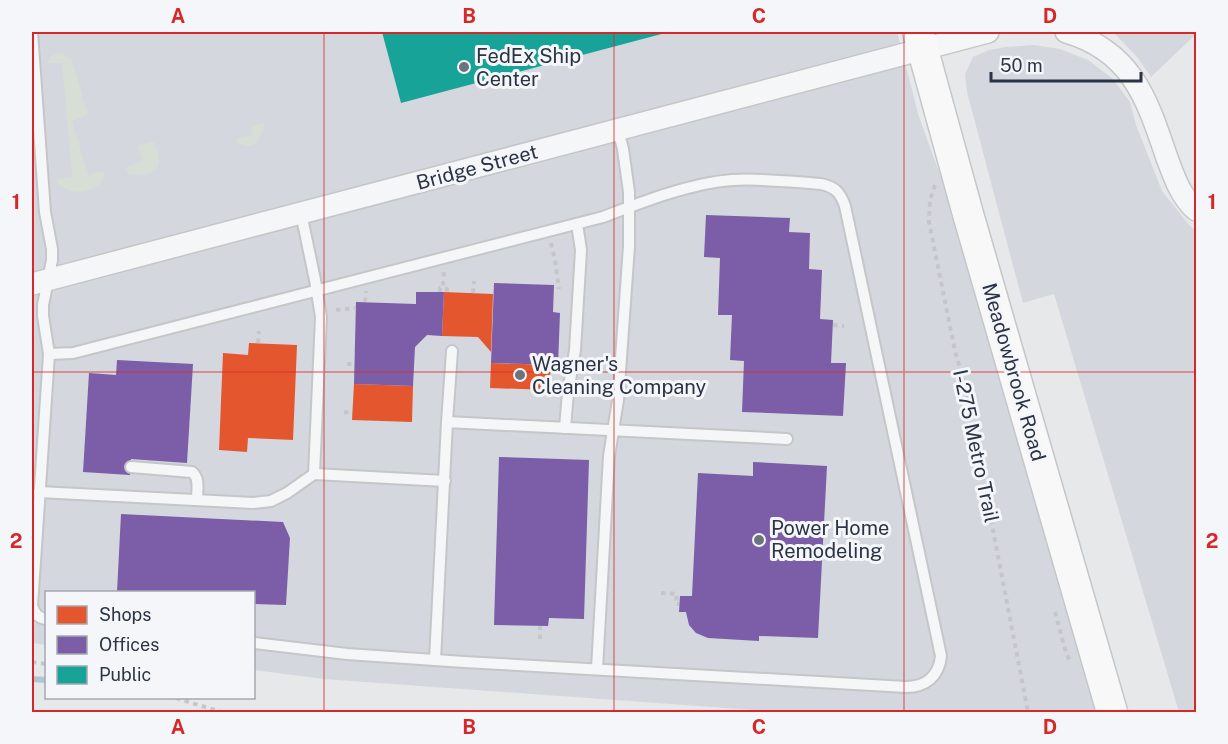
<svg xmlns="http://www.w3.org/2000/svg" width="1228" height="744" viewBox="0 0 1228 744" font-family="'Public Sans',sans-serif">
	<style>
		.built { fill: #d4d7dd }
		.green { fill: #d6ded6 }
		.shops { fill: #e4572e }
		.offices { fill: #7b5ea7 }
		.public { fill: #17a398 }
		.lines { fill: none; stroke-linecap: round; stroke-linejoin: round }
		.stream { stroke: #b4c4d5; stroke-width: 6 }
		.lane-casing { stroke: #c4c6c8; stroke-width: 14 }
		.street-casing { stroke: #c4c6c8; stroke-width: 24 }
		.secondary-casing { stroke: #c4c6c8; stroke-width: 33 }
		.path { stroke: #c5c6ca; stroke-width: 4; stroke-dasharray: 4.5 4.5; stroke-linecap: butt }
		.lane { stroke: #f5f6f7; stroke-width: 10 }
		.street { stroke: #f5f6f7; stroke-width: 21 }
		.secondary { stroke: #f8f8f8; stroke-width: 30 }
		.grid { fill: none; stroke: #d62828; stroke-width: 1.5; stroke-opacity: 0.55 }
		.poi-dot { fill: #6c737f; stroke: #f4f6f9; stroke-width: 2 }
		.labels { text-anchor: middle; stroke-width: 6; stroke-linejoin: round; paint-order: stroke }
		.poi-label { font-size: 20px; fill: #2b3445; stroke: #f4f6f9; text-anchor: start }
		.street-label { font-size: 20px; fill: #2b3445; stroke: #f4f6f9 }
		.neatline { fill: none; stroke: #d62828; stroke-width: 2 }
		.grid-label { font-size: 20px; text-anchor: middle; font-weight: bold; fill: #d62828 }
	</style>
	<rect width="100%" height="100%" fill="#e6e8ea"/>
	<!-- built -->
	<g class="built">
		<polygon points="32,32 897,32 919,117 932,153 954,210 1100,712 782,712 324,679 254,670 254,592 46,592 46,645 32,643"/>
		<polygon points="1110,32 1196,32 1196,34 1151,77 1138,58 1116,35"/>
		<polygon points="1034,45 1060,49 1088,60 1113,79 1130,102 1136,125 1162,191 1189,225 1196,231 1196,712 1179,712 1054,294 1023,303 967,92 965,74 973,57 989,50 1006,47"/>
	</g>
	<!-- green -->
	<g class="green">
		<path d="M 59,53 L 64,54 L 72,60 L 87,112 L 87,115 L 72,121 L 88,175 L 101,171 L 104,172 L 105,175 C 100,195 67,197 56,181 L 58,179 L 72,177 L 62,63 L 47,63 L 51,56 Z"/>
		<path d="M 262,123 L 264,124 C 265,131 258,146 248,146 C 244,146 241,144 238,143 L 237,140 L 239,138 L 252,135 L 250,127 Z"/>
		<path d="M 151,142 L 154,142 C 156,147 160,156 159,162 C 158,176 139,176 129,174 L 126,168 L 128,166 L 142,161 L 138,146 L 140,145 Z"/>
	</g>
	<!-- shops -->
	<g class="shops">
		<polygon points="444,292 493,294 491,352 478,337 442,336"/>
		<polygon points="249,343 297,345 293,440 248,438 247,452 219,450 223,353 248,355"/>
		<polygon points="491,363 551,365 549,390 490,388"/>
		<polygon points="354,384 413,386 412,422 352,420"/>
	</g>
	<!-- offices -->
	<g class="offices">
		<polygon points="706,215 790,218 789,232 810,233 809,269 822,270 820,319 833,320 831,363 846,363 843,416 742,412 744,361 730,360 732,315 718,315 720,258 704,257"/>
		<polygon points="494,283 554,285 553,312 560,313 558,365 491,363"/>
		<polygon points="416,292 444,292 442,336 427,335 415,347 413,386 354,384 356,302 416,304"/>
		<polygon points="117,360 193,364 187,463 131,459 130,475 83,472 89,373 116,375"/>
		<polygon points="499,457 589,460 584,619 549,618 548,626 494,625"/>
		<polygon points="753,462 827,466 818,638 759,636 759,641 708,638 696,633 689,625 686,612 679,612 680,596 692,596 698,473 753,476"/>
		<polygon points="121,514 283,522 290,538 286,605 254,604 254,592 117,592"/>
	</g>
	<!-- public -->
	<polygon class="public" points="382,32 669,32 401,103"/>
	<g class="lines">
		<!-- stream -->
		<polyline class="stream" points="32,679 46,680"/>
		<defs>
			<g id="lane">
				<path d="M 32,32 L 45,212 L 52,249 L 52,260 L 43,305 L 43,316 L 49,354 L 32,606 C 35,614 38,618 46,619"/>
				<polyline points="301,213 315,280 321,317 314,474"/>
				<path d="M 49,354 L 73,353 L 603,217 C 642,202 691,183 732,180 C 761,178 792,182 821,184 C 835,187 840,192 845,206 L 941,656 C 939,676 926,687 906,687 L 464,662 L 347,654 L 254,643"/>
				<polyline points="447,422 452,351"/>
				<polyline points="565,428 568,392 575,350 581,250 577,224"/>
				<path d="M 131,467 L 192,472 C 200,478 197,490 197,500"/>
				<polyline points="39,492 253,503 271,501 287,493 314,474 445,481"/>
				<polyline points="435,660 447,422 787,439"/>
				<polyline points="597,669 609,456 618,400 629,246 629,192 623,149 618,130"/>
			</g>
			<g id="street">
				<path d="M 1066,32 C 1132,51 1147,99 1167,158 C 1174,177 1181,197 1196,210"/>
				<polyline points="32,284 988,32"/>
			</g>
			<polyline id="secondary" points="918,32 968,214 1112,712"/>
		</defs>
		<!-- lane casing -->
		<use href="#lane" class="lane-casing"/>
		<!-- street casing -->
		<use href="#street" class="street-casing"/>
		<!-- secondary casing -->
		<use href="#secondary" class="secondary-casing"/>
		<!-- path -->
		<g class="path">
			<polyline points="935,185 930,200 929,222 955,351 966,390 1028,712"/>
			<polyline points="551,243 555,260 559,289"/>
			<polyline points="444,272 443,282 444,289"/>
			<polyline points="440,292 440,288 447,289 447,293"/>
			<polyline points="473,293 474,281"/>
			<polyline points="365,302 366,291"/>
			<polyline points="336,310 356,308"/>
			<polyline points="833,325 844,326"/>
			<polyline points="258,343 259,331"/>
			<polyline points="347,364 354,364"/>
			<polyline points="344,412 353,413"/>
			<polyline points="661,593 677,594 676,604 679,604"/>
			<polyline points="1055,612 1065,649 1070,662"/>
			<polyline points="540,639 540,626"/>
			<polyline points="32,662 46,664"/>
			<polyline points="176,698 221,712"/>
		</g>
		<!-- lane -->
		<use href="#lane" class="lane"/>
		<!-- street -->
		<use href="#street" class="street"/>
		<!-- secondary -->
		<use href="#secondary" class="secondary"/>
	</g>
	<!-- grid -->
	<path class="grid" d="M 324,32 L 324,712M 614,32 L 614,712M 904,32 L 904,712M 32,372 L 1196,372"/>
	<!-- markers -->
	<g class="poi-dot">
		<circle cx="464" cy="67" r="6"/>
		<circle cx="520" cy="375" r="6"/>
		<circle cx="759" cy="540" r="6"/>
	</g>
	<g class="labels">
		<!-- poi labels -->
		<g class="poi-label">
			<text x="476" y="63">FedEx Ship<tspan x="476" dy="23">Center</tspan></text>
			<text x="532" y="371">Wagner's<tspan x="532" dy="23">Cleaning Company</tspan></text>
			<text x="771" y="535">Power Home<tspan x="771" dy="23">Remodeling</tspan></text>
		</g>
		<!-- street labels -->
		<g class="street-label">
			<text transform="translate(477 167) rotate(-15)" y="7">Bridge Street</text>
			<text transform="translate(1014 372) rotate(74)" y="7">Meadowbrook Road</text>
			<text transform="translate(976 446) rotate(78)" y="7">I-275 Metro Trail</text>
		</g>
	</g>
	<!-- border -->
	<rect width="1228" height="744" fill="none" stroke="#f4f6f9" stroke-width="66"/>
	<!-- legend -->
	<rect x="45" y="591" width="210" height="108" fill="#f4f6f9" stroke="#a4a8b1" stroke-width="1.5"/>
	<rect x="57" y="606" width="30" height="18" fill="#e4572e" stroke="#a4a8b1" stroke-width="1.5"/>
	<text x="99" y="621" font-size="18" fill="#2b3445">Shops</text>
	<rect x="57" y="636" width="30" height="18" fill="#7b5ea7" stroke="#a4a8b1" stroke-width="1.5"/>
	<text x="99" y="651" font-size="18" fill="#2b3445">Offices</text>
	<rect x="57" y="666" width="30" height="18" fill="#17a398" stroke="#a4a8b1" stroke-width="1.5"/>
	<text x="99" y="681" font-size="18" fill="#2b3445">Public</text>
	<!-- scale -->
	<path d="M991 72v9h150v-9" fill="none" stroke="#2b3445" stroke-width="3"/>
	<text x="1000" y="72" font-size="18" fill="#2b3445" stroke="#f4f6f9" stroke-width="4.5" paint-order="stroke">50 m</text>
	<rect x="33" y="33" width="1162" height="678" class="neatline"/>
	<g class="grid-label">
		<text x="178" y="23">A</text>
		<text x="469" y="23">B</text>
		<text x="759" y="23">C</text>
		<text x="1050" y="23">D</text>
		<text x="16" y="209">1</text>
		<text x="1212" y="209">1</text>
		<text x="16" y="548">2</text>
		<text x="1212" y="548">2</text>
		<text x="178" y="734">A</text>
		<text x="469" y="734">B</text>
		<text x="759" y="734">C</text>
		<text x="1050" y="734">D</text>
	</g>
</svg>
